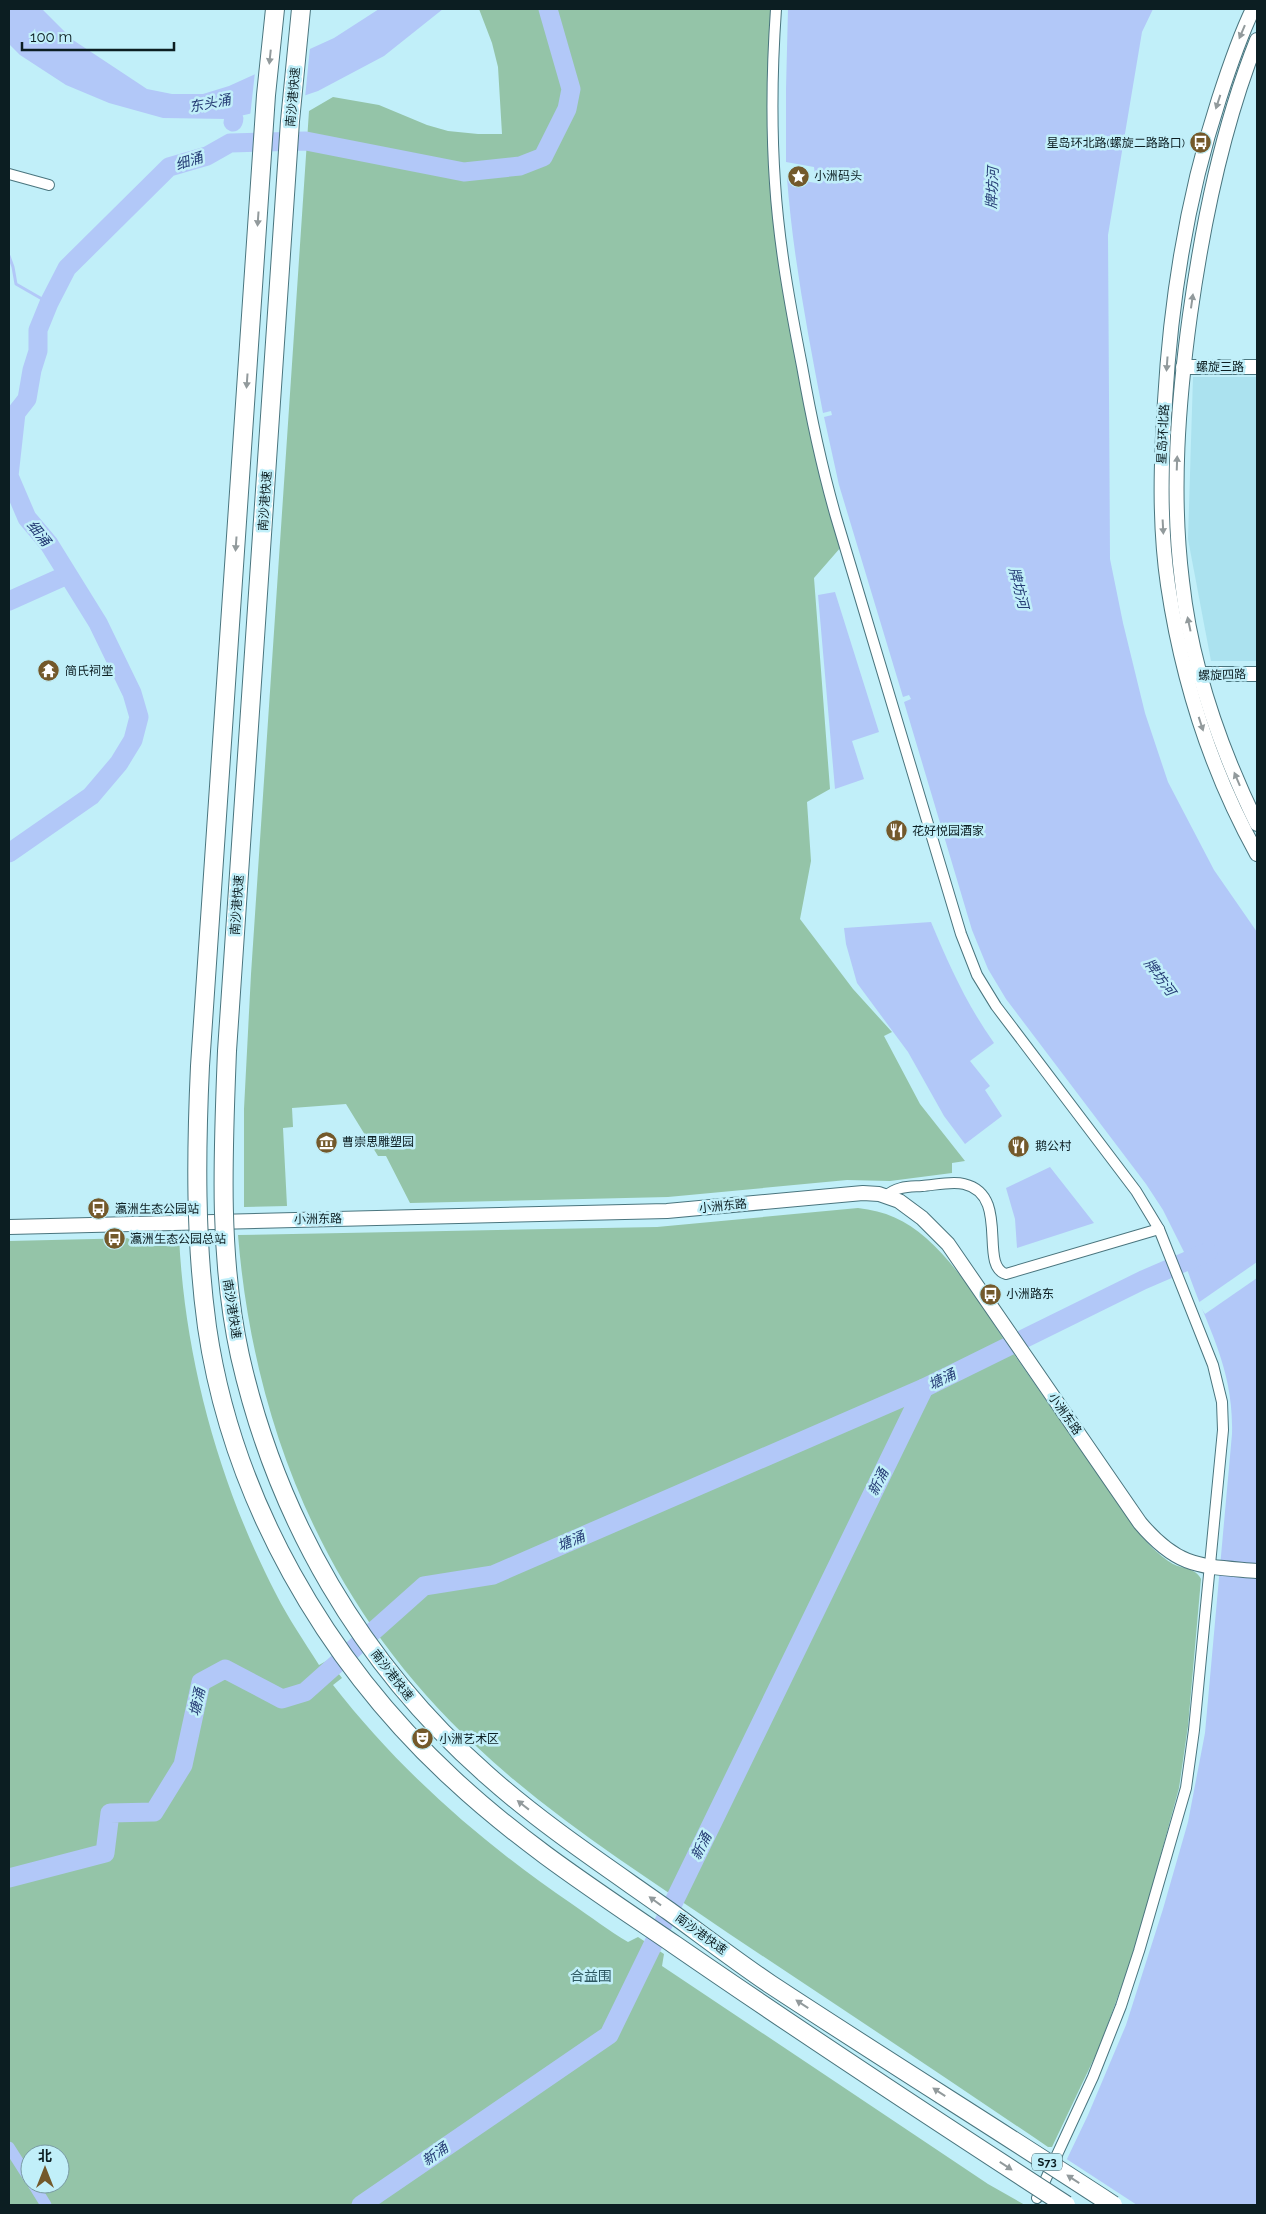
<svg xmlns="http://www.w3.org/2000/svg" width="1266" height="2214" viewBox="0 0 1266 2214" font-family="Raleway,'Noto Sans SC',sans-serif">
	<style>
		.built { fill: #abe2ef }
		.green { fill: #94c4a8; fill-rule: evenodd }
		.water { fill: #b2c8f8 }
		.pier { fill: #c1eff9 }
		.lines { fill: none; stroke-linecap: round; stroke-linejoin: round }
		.stream { stroke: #b2c8f8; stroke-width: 3 }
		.canal { stroke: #b2c8f8; stroke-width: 11 }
		.river { stroke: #b2c8f8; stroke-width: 19 }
		.street-casing { stroke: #4a757e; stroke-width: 12 }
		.secondary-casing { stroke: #4a757e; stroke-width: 16 }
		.street { stroke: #fff; stroke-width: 10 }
		.secondary { stroke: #fff; stroke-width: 14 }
		.highway-bridge-casing { stroke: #4a757e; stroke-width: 20; stroke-linecap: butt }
		.highway-bridge { stroke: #fff; stroke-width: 18 }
		.oneway { fill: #929a9c }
		.labels { text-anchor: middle; stroke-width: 5; stroke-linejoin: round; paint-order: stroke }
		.shield { fill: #c1eff9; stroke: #425d62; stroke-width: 1 }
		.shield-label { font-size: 11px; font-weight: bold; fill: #0c1e22 }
		.street-label { font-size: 12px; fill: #0c1e22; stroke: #c1eff9 }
		.poi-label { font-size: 12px; fill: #0c1e22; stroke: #c1eff9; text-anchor: start }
		.water-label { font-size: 14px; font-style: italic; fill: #253c75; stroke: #c1eff9 }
		.neighbourhood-label { font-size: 14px; fill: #2c5760; stroke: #c1eff9 }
	</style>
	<rect width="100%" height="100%" fill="#c1eff9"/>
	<!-- built -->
	<polygon class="built" points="1193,377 1257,377 1257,661 1211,661 1188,539"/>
	<!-- green -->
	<g class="green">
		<polygon points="479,9 772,9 774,216 841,547 814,578 830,789 807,802 811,861 800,919 853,989 892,1032 884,1036 920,1104 965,1161 952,1163 952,1173 890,1181 847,1180 668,1197 410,1203 386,1156 378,1156 346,1104 292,1108 293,1127 283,1128 287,1206 244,1207 244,1109 251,974 309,111 333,97 379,105 427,125 448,131 478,134 502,134 498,67 492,43"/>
		<path d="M 858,1208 C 885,1211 906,1220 926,1238 C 959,1267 985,1311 1009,1347 C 1051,1407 1093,1468 1135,1528 C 1146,1542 1158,1555 1173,1564 C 1183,1569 1196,1568 1201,1579 L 1188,1726 L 1179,1788 L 1139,1935 L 1121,1988 L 1099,2048 L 1052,2147 L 1048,2147 C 942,2075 835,2004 728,1933 C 642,1874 552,1818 476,1746 C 330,1611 254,1432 238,1235 L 657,1227 Z"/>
		<path d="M 179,1237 C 185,1360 219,1484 276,1594 C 288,1618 304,1641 319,1665 L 328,1660 L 342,1678 L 333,1685 C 400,1771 482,1843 572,1904 C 591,1917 609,1931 628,1942 L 638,1937 L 664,1954 L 662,1966 L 988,2184 L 1025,2205 L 9,2205 L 9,1241 ZM 30,2154 L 60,2154 L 60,2184 L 30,2184 Z"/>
	</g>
	<!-- water -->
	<g class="water">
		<polygon points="9,9 42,9 73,40 147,89 172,94 203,94 229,86 334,38 379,9 443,9 384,56 318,91 253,113 227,119 163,118 109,103 66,85 20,55 9,44"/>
		<path d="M 788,9 L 1153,9 L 1142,32 L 1108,235 L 1110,559 L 1123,623 L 1145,713 L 1168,782 L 1214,870 L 1257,932 L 1257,2205 L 1045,2205 L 1088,2115 L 1126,2025 L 1163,1909 L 1188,1822 L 1205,1733 L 1232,1434 C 1234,1365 1205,1325 1185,1263 L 1162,1266 L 1180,1258 L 1184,1252 L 1163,1210 L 1146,1184 L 1006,999 L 988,969 L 972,930 L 904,702 L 911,699 L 909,695 L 903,697 L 839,485 L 824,417 L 832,415 L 831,411 L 823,413 C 808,335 793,257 787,178 L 816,183 L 814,167 L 786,162 L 786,89 Z"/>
		<polygon points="835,592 879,732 852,741 864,779 835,789 818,595"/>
		<path d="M 931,922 C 949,965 967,1005 994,1043 L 970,1061 L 990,1086 L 985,1090 L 1002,1116 L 965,1144 L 944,1116 L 908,1052 L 857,983 L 846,944 L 844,928 Z"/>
		<polygon points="1050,1167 1094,1223 1017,1248 1015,1219 1006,1188"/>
	</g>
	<!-- pier -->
	<g class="pier">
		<polygon points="310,47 305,98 250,117 255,72"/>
		<polygon points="1257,1262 1257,1278 1205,1314 1198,1303"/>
		<polygon points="1065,2158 1137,2205 1043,2205"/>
	</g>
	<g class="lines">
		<!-- stream -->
		<polyline class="stream" points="9,256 13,267 16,284 49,303"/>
		<!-- canal -->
		<g class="canal">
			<polyline points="9,2147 30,2180"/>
			<polyline points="33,2184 46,2205"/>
		</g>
		<!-- river -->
		<g class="river">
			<polyline points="233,122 234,119"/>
			<polyline points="9,601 67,575"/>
			<polyline points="9,853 91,796 119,763 133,740 139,717 132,693 98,623 49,544 27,518 9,476 16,413 27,399 32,370 38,351 38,330 49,303 67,268 169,167 207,156 230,143 306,141 464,172 520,166 543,157 567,109 571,89 548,9"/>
			<polyline points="9,1878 105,1853 110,1813 154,1812 183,1765 201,1682 225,1669 282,1699 305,1692 424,1586 493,1575 924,1388 1143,1280 1208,1252"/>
			<polyline points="361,2205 609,2035 924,1388"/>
		</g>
		<defs>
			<g id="street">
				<path d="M 776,9 C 772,66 771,125 775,183 C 779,245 790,305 802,366 C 811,417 822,468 836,517 L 961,934 L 977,975 L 996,1006 L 1136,1191 L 1159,1229 L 1213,1365 L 1222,1402 L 1223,1430 L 1194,1730 L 1186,1788 L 1139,1951 L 1121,2006 L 1093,2077 L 1037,2198"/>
				<polyline points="9,174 49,185"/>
				<path d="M 886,1196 C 897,1186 909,1187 922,1186 C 935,1185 952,1181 964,1184 C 1011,1195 978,1266 1006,1274 L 1159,1229"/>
			</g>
			<g id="secondary">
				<path d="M 1253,9 C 1239,38 1229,68 1219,99 C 1187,197 1171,298 1165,401 C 1161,462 1159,524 1168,585 C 1182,679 1211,771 1257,854"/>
				<path d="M 1257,40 C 1222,128 1203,222 1190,315 C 1178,403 1171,493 1182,581 C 1191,665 1220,748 1257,824"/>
				<polyline points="1183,367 1257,367"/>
				<polyline points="1193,676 1201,674 1257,674"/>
				<path d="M 9,1227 L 667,1211 L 863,1193 L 879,1194 L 899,1201 L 922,1218 L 948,1244 L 1140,1523 C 1179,1569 1201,1566 1257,1571"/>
			</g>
		</defs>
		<!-- street casing -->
		<use href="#street" class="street-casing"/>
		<!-- secondary casing -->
		<use href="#secondary" class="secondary-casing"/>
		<!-- street -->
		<use href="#street" class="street"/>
		<!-- secondary -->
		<use href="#secondary" class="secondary"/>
		<defs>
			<g id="highway-bridge">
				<path d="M 275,9 L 266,95 L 200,1066 C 196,1153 195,1240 207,1327 C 232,1499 326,1662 453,1779 C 520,1842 599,1893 675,1945 C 804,2034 935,2120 1066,2205"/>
				<path d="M 301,9 L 290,121 L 227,1051 C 223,1153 218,1256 240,1356 C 277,1519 361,1664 487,1775 C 543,1825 607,1867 669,1911 C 702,1935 736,1961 770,1984 C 884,2059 1000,2131 1113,2205"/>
			</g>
		</defs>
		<!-- highway-bridge casing -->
		<use href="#highway-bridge" class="highway-bridge-casing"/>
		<!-- highway-bridge -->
		<use href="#highway-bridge" class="highway-bridge"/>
	</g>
	<!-- one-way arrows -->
	<defs><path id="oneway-solid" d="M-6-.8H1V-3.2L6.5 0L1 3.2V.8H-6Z" transform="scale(1.25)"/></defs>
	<g class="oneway">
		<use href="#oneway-solid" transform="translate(1242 32) rotate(113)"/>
		<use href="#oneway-solid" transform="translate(270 57) rotate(96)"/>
		<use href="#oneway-solid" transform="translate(1218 102) rotate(108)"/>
		<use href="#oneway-solid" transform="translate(258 219) rotate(94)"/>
		<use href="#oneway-solid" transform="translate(1192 301) rotate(-82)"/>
		<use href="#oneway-solid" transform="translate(1167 364) rotate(94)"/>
		<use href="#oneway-solid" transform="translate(247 381) rotate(94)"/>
		<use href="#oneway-solid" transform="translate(1177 463) rotate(-88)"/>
		<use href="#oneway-solid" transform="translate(1163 527) rotate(87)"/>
		<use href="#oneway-solid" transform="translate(236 544) rotate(94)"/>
		<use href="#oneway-solid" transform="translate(1189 624) rotate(-102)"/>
		<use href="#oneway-solid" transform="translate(1201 724) rotate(72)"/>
		<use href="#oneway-solid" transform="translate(1237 779) rotate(-113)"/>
		<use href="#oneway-solid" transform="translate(523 1805) rotate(-142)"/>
		<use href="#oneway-solid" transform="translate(655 1901) rotate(-144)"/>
		<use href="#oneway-solid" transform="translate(802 2004) rotate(-147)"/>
		<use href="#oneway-solid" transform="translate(939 2092) rotate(-147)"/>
		<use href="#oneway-solid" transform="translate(1006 2166) rotate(33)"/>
		<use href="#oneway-solid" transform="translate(1073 2179) rotate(-147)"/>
	</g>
	<!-- icons -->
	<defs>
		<symbol id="bus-disc" viewBox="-11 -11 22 22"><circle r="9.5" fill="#73592b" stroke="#c1eff9"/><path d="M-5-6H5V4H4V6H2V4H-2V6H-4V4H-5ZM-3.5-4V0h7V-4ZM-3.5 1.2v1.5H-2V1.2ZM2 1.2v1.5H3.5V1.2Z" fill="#fff"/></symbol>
		<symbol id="sight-disc" viewBox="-11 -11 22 22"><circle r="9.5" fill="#73592b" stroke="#c1eff9"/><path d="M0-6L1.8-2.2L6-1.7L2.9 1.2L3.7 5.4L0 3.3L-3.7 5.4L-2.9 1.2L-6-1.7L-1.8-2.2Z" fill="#fff"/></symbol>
		<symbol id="temple-disc" viewBox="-11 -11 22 22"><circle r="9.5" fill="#73592b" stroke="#c1eff9"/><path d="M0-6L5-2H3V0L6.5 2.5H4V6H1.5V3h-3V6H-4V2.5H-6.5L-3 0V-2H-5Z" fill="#fff"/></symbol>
		<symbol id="restaurant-disc" viewBox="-11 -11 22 22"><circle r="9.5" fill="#73592b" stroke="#c1eff9"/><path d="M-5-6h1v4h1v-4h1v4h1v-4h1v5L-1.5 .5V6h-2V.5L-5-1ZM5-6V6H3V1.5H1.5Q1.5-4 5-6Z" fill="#fff"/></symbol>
		<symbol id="museum-disc" viewBox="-11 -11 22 22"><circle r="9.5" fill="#73592b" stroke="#c1eff9"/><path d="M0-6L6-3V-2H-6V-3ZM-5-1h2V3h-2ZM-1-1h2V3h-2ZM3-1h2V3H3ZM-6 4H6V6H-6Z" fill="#fff"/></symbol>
		<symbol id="theatre-disc" viewBox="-11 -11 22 22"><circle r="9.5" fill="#73592b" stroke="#c1eff9"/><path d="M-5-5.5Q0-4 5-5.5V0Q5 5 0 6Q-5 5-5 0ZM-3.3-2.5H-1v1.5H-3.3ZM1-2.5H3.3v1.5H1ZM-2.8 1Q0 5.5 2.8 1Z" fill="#fff"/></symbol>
	</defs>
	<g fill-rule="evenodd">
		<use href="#bus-disc" x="1188" y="130" width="25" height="25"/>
		<use href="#sight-disc" x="786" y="164" width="25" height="25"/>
		<use href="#temple-disc" x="36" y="658" width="25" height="25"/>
		<use href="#restaurant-disc" x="884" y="818" width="25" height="25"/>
		<use href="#museum-disc" x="314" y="1130" width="25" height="25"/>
		<use href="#restaurant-disc" x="1006" y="1134" width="25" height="25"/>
		<use href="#bus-disc" x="86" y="1196" width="25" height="25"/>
		<use href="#bus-disc" x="102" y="1226" width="25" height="25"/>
		<use href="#bus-disc" x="978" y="1282" width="25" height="25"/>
		<use href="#theatre-disc" x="410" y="1726" width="25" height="25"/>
	</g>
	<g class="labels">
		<!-- shield labels -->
		<rect class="shield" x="1032" y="2153.5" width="30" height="17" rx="4"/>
		<g class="shield-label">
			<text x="1047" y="2166">S73</text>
		</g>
		<!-- street labels -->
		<g class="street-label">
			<text transform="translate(293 97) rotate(-85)" y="4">南沙港快速</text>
			<text x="1220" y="371">螺旋三路</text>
			<text transform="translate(1163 434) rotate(-87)" y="4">星岛环北路</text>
			<text transform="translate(265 501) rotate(-86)" y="4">南沙港快速</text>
			<text transform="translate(1222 675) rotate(-2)" y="4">螺旋四路</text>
			<text transform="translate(237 905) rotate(-86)" y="4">南沙港快速</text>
			<text transform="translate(723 1206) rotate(-6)" y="4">小洲东路</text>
			<text transform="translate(318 1219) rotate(-1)" y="4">小洲东路</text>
			<text transform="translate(232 1309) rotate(81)" y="4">南沙港快速</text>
			<text transform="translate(1065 1414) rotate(55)" y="4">小洲东路</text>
			<text transform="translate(392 1675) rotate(52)" y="4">南沙港快速</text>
			<text transform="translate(701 1934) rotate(36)" y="4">南沙港快速</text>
		</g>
		<!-- poi labels -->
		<g class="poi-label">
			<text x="1185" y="147" text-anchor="end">星岛环北路(螺旋二路路口)</text>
			<text x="814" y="180">小洲码头</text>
			<text x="65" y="675">简氏祠堂</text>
			<text x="912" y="835">花好悦园酒家</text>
			<text x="342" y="1146">曹崇思雕塑园</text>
			<text x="1035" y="1150">鹅公村</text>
			<text x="115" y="1213">瀛洲生态公园站</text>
			<text x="130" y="1243">瀛洲生态公园总站</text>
			<text x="1006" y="1298">小洲路东</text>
			<text x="439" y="1743">小洲艺术区</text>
		</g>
		<!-- water labels -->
		<g class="water-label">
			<text transform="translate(210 103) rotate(-11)" y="5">东头涌</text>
			<text transform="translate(189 161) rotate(-18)" y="5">细涌</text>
			<text transform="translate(992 188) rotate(-87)" y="5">牌坊河</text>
			<text transform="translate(39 533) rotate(51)" y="5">细涌</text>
			<text transform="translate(1019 588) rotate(76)" y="5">牌坊河</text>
			<text transform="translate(1160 977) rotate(54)" y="5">牌坊河</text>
			<text transform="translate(942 1379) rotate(-26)" y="5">塘涌</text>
			<text transform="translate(878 1482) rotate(-64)" y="5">新涌</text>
			<text transform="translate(571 1541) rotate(-23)" y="5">塘涌</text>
			<text transform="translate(197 1702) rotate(-77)" y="5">塘涌</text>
			<text transform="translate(701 1846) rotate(-64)" y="5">新涌</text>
			<text transform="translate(435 2154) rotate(-35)" y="5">新涌</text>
		</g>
		<!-- neighbourhood labels -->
		<g class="neighbourhood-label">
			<text x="591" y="1981">合益围</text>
		</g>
	</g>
	<!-- border -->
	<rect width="1266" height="2214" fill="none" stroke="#0c1e22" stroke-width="20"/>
	<!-- north arrow -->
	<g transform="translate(45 2169)"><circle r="24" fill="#c1eff9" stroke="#799ba3"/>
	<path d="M0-4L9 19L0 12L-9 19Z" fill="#73592b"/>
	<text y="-8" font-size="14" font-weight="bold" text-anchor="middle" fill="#0c1e22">北</text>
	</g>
	<!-- scale -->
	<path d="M22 42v8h152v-8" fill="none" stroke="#0c1e22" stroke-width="2.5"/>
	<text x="30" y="42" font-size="15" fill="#0c1e22" stroke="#c1eff9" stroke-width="4" paint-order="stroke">100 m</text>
</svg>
